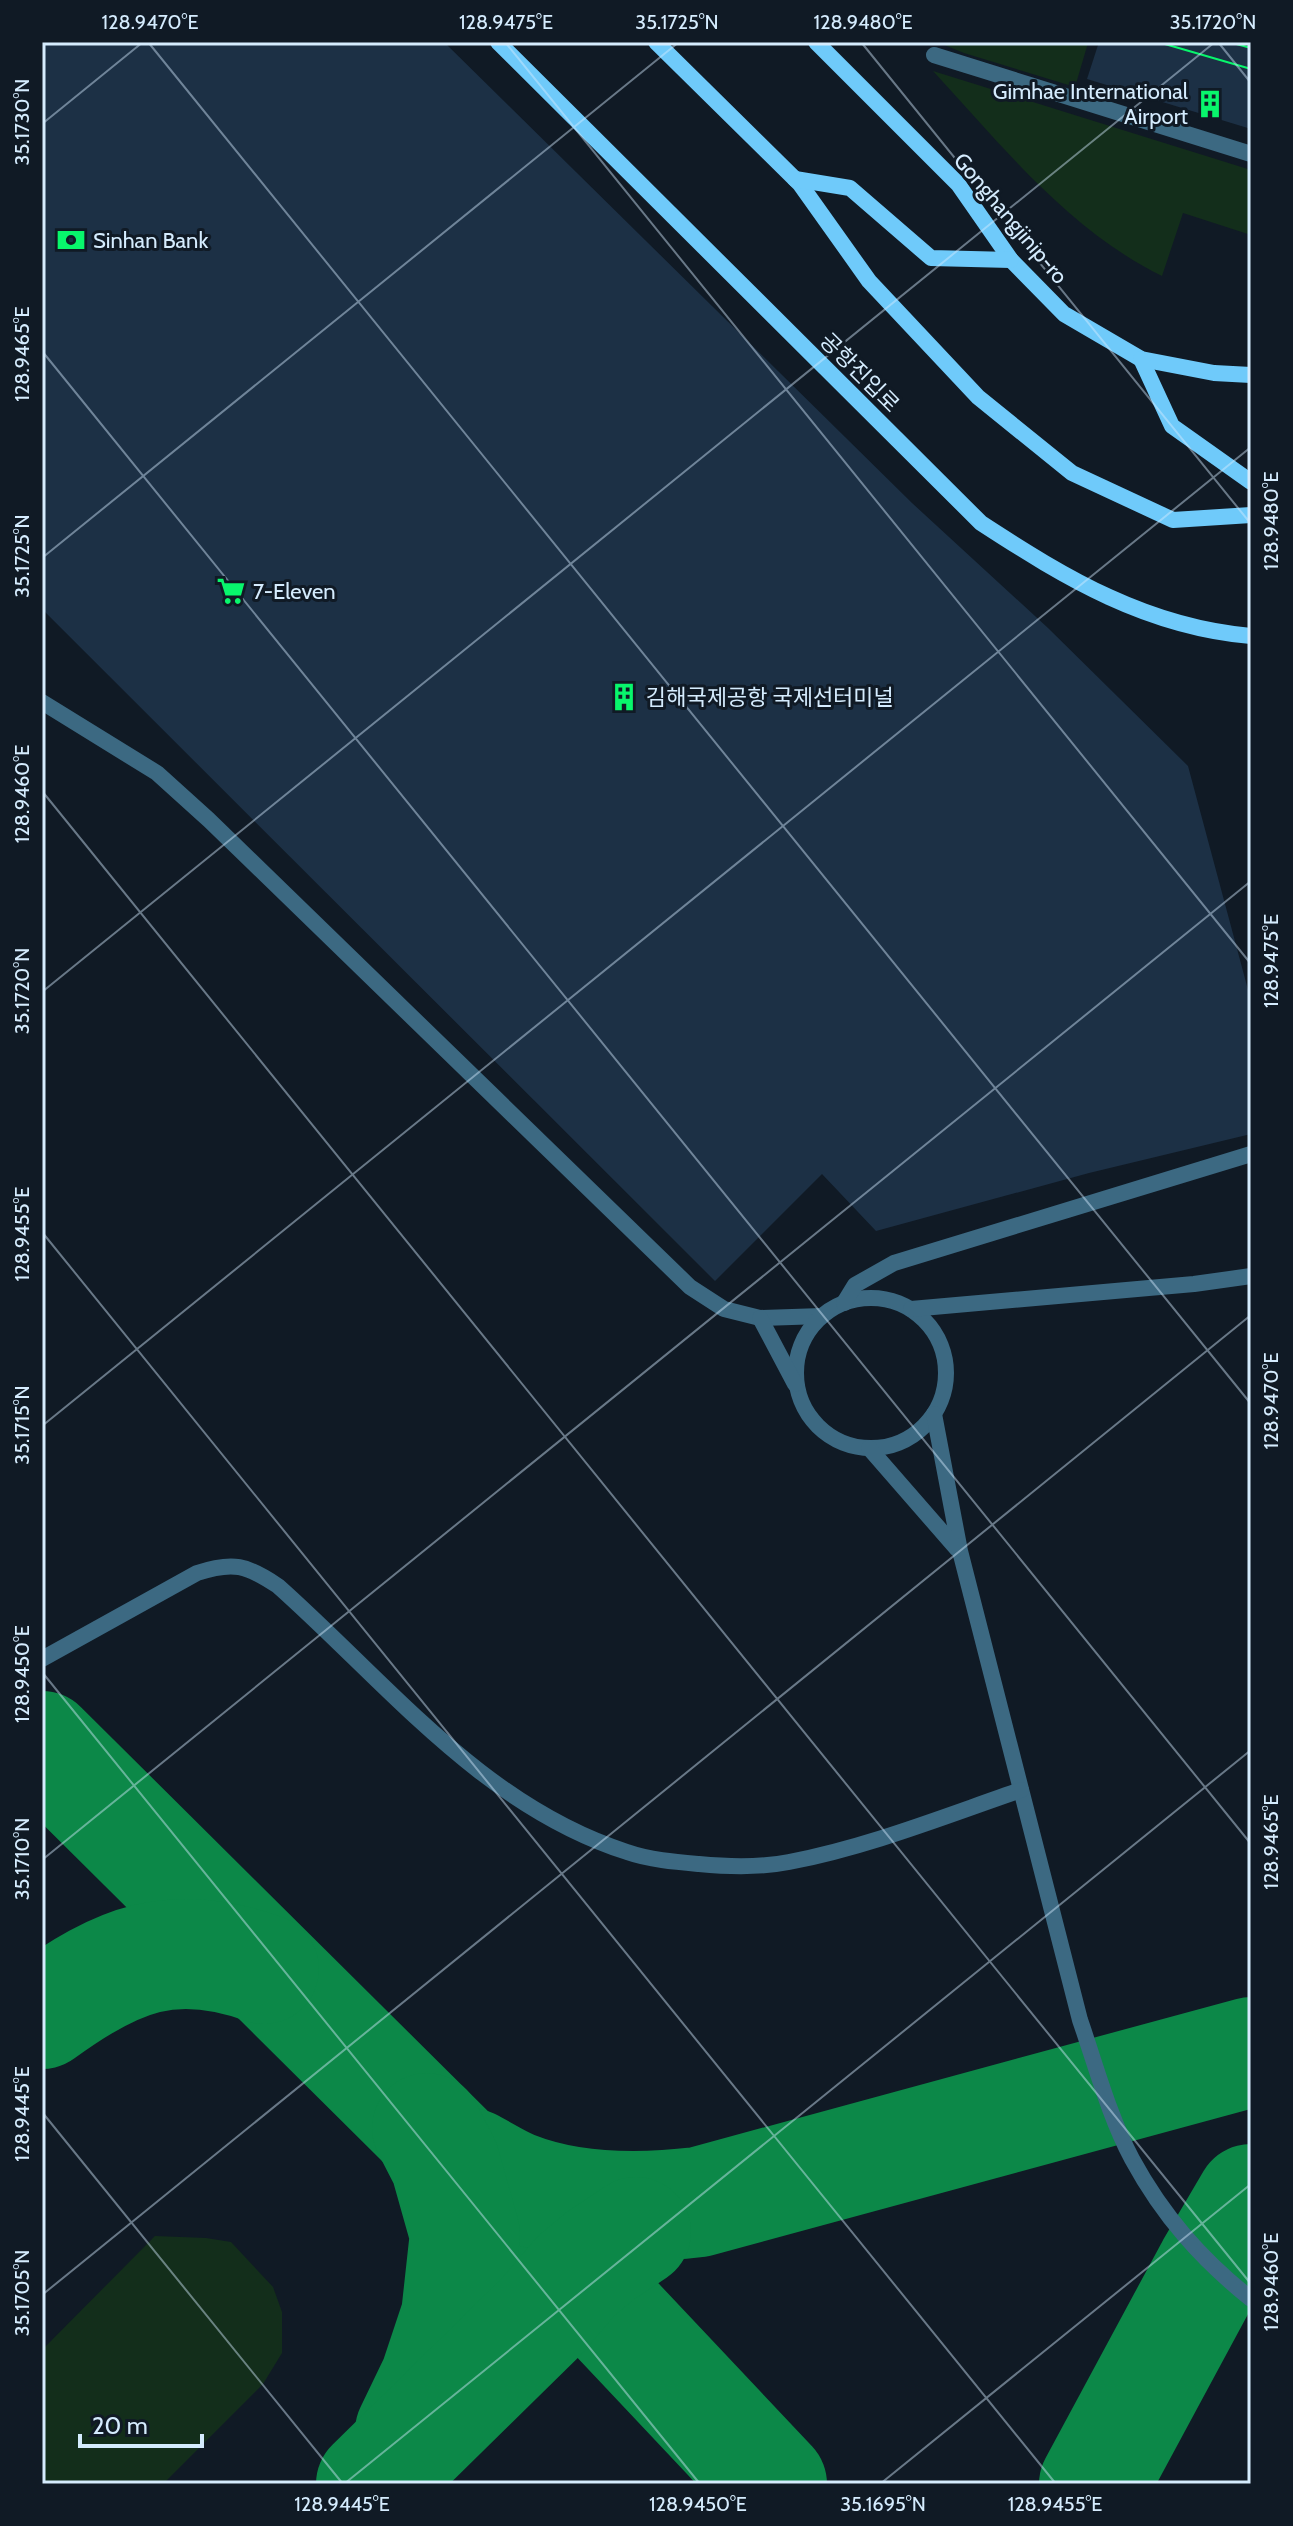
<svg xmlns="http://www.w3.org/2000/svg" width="1293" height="2526" viewBox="0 0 1293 2526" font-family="Cabin,'Noto Sans KR',sans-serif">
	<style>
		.green { fill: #132e1b }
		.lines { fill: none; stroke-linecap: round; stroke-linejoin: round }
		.taxiway { stroke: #0c8848; stroke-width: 110 }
		.building { fill: #1c3045 }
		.service { stroke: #3c6982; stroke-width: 16 }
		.pedestrian { stroke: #3c6982; stroke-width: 16 }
		.secondary { stroke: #6fcafa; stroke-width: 16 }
		.tram { stroke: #08f66c; stroke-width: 2 }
		.ticks { fill: none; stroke: #d5ecfe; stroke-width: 2; stroke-opacity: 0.45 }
		.labels { text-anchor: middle; stroke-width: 6; stroke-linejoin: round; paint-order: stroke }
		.poi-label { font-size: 22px; fill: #d5ecfe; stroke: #101a25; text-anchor: start }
		.street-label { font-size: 22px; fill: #d5ecfe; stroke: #101a25 }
		.neatline { fill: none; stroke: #d5ecfe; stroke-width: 3 }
		.ticks-label { font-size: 20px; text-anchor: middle; fill: #d5ecfe }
	</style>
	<rect width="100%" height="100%" fill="#101a25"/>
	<!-- green -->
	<g class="green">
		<polygon points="937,42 1084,42 1088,43 1075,87 964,53"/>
		<path d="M 933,71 L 1251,170 L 1251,235 L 1183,213 L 1162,276 C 1070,231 1002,146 933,71 Z"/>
		<polygon points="155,2236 206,2238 231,2242 273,2287 282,2312 282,2353 263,2384 163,2484 42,2484 42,2350"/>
	</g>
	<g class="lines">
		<!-- taxiway -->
		<g class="taxiway">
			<polyline points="42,1746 576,2276 772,2484"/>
			<path d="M 42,2014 C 117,1959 173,1936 264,1969"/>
			<path d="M 470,2163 C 484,2170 499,2180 514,2186 C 572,2209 638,2209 699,2202 L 1251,2052"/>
			<polyline points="410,2431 435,2379 456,2316 465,2234 445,2163 427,2128"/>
			<polyline points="371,2484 542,2316 576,2276 600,2256 636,2232"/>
			<polyline points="1094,2484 1211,2267 1251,2199"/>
		</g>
	</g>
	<!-- building -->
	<g class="building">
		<polygon points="42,42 444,42 912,503 1048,628 1188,766 1251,1001 1251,1134 1089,1173 876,1231 822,1174 715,1281 42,609"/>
		<polygon points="1099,42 1251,42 1251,129 1087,79"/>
	</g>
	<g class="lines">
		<!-- service -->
		<g class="service">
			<polyline points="42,702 157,773 209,820 690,1287 724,1309 760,1318 822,1316"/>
			<circle cx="871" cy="1373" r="75"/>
			<polyline points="844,1303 855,1285 894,1263 1251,1154"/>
			<polyline points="911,1309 1194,1284 1251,1276"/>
			<polyline points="760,1318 795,1384"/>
			<path d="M 934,1414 L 960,1551 L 1080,2020 C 1096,2066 1109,2116 1132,2159 C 1163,2216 1201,2259 1251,2299"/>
			<polyline points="869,1448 957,1549"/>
			<path d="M 42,1659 L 197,1573 C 233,1561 247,1565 278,1586 C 387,1683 483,1806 627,1852 C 650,1860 675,1862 699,1864 C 730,1867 759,1868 789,1862 C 868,1847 945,1816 1021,1790"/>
		</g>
		<!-- pedestrian -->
		<polyline class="pedestrian" points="934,55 1251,154"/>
		<!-- secondary -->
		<g class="secondary">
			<path d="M 498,42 L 981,523 C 1067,579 1147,627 1251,636"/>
			<polyline points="656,42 800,184 869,281 978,397 1072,473 1173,520 1251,515"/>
			<polyline points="816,42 958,184 1011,260 1064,314 1141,359 1214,373 1251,375"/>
			<polyline points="795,179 850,188 931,258 1011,260"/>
			<polyline points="1141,359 1172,426 1251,482"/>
		</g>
		<!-- tram -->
		<g class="tram">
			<polyline points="1158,42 1251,69"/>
			<polyline points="1229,42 1251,48"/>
		</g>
	</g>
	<!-- ticks -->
	<path class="ticks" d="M 148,42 L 1251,1404M 505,42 L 1251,964M 861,42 L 1251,524M 1218,42 L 1251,83M 42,124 L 143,42M 42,351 L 1251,1844M 42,558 L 679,42M 42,791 L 1251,2284M 42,992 L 1215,42M 42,1232 L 1056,2484M 42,1426 L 1251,447M 42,1672 L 700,2484M 42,1860 L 1251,881M 42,2112 L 343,2484M 42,2295 L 1251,1315M 344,2484 L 1251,1750M 880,2484 L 1251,2184"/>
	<!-- icons -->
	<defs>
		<symbol id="building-bare" viewBox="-9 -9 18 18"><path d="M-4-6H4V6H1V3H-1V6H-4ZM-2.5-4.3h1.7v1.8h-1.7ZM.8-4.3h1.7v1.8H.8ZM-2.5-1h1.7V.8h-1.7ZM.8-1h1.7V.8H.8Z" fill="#08f66c" stroke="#101a25" stroke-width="2.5" paint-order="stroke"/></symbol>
		<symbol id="bank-bare" viewBox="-9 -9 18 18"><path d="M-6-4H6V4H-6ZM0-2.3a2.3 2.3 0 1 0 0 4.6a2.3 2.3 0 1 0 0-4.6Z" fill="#08f66c" stroke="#101a25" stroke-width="2.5" paint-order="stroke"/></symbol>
		<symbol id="supermarket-bare" viewBox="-9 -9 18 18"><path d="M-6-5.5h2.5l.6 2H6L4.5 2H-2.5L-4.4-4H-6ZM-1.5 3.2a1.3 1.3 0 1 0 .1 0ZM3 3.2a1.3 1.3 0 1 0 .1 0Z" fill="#08f66c" stroke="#101a25" stroke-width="2.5" paint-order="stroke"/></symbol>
	</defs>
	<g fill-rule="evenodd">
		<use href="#building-bare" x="1190" y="84" width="40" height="40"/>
		<use href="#bank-bare" x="51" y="220" width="40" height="40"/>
		<use href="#supermarket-bare" x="211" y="571" width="40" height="40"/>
		<use href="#building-bare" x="604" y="677" width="40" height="40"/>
	</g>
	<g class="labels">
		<!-- poi labels -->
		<g class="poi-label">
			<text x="1188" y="99" text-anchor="end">Gimhae International<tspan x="1188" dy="25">Airport</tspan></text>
			<text x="93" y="248">Sinhan Bank</text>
			<text x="253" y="599">7-Eleven</text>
			<text x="646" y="705">김해국제공항 국제선터미널</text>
		</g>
		<!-- street labels -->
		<g class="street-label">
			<text transform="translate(1011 218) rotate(50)" y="8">Gonghangjinip-ro</text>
			<text transform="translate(860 372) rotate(45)" y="8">공항진입로</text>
		</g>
	</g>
	<!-- border -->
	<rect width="1293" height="2526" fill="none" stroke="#101a25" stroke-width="88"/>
	<!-- scale -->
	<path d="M80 2434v12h122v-12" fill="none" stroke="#d5ecfe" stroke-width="4"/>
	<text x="92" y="2434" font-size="24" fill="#d5ecfe" stroke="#101a25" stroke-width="6" paint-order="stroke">20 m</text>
	<rect x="44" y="44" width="1205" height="2438" class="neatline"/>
	<g class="ticks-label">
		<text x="150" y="29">128.9470°E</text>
		<text x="506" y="29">128.9475°E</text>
		<text x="677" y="29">35.1725°N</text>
		<text x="863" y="29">128.9480°E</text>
		<text x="1213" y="29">35.1720°N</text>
		<text transform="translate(22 122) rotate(-90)" y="7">35.1730°N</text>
		<text transform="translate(22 354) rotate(-90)" y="7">128.9465°E</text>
		<text transform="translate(1271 521) rotate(-90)" y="7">128.9480°E</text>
		<text transform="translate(22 556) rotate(-90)" y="7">35.1725°N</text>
		<text transform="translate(22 794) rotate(-90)" y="7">128.9460°E</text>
		<text transform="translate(1271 961) rotate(-90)" y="7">128.9475°E</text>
		<text transform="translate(22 991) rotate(-90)" y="7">35.1720°N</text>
		<text transform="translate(22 1234) rotate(-90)" y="7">128.9455°E</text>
		<text transform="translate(1271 1401) rotate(-90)" y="7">128.9470°E</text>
		<text transform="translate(22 1425) rotate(-90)" y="7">35.1715°N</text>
		<text transform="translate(22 1674) rotate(-90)" y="7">128.9450°E</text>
		<text transform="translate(1271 1842) rotate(-90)" y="7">128.9465°E</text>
		<text transform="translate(22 1859) rotate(-90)" y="7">35.1710°N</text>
		<text transform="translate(22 2114) rotate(-90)" y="7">128.9445°E</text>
		<text transform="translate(1271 2282) rotate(-90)" y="7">128.9460°E</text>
		<text transform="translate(22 2293) rotate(-90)" y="7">35.1705°N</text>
		<text x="342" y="2511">128.9445°E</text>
		<text x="698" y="2511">128.9450°E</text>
		<text x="883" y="2511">35.1695°N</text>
		<text x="1055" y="2511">128.9455°E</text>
	</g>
</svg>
